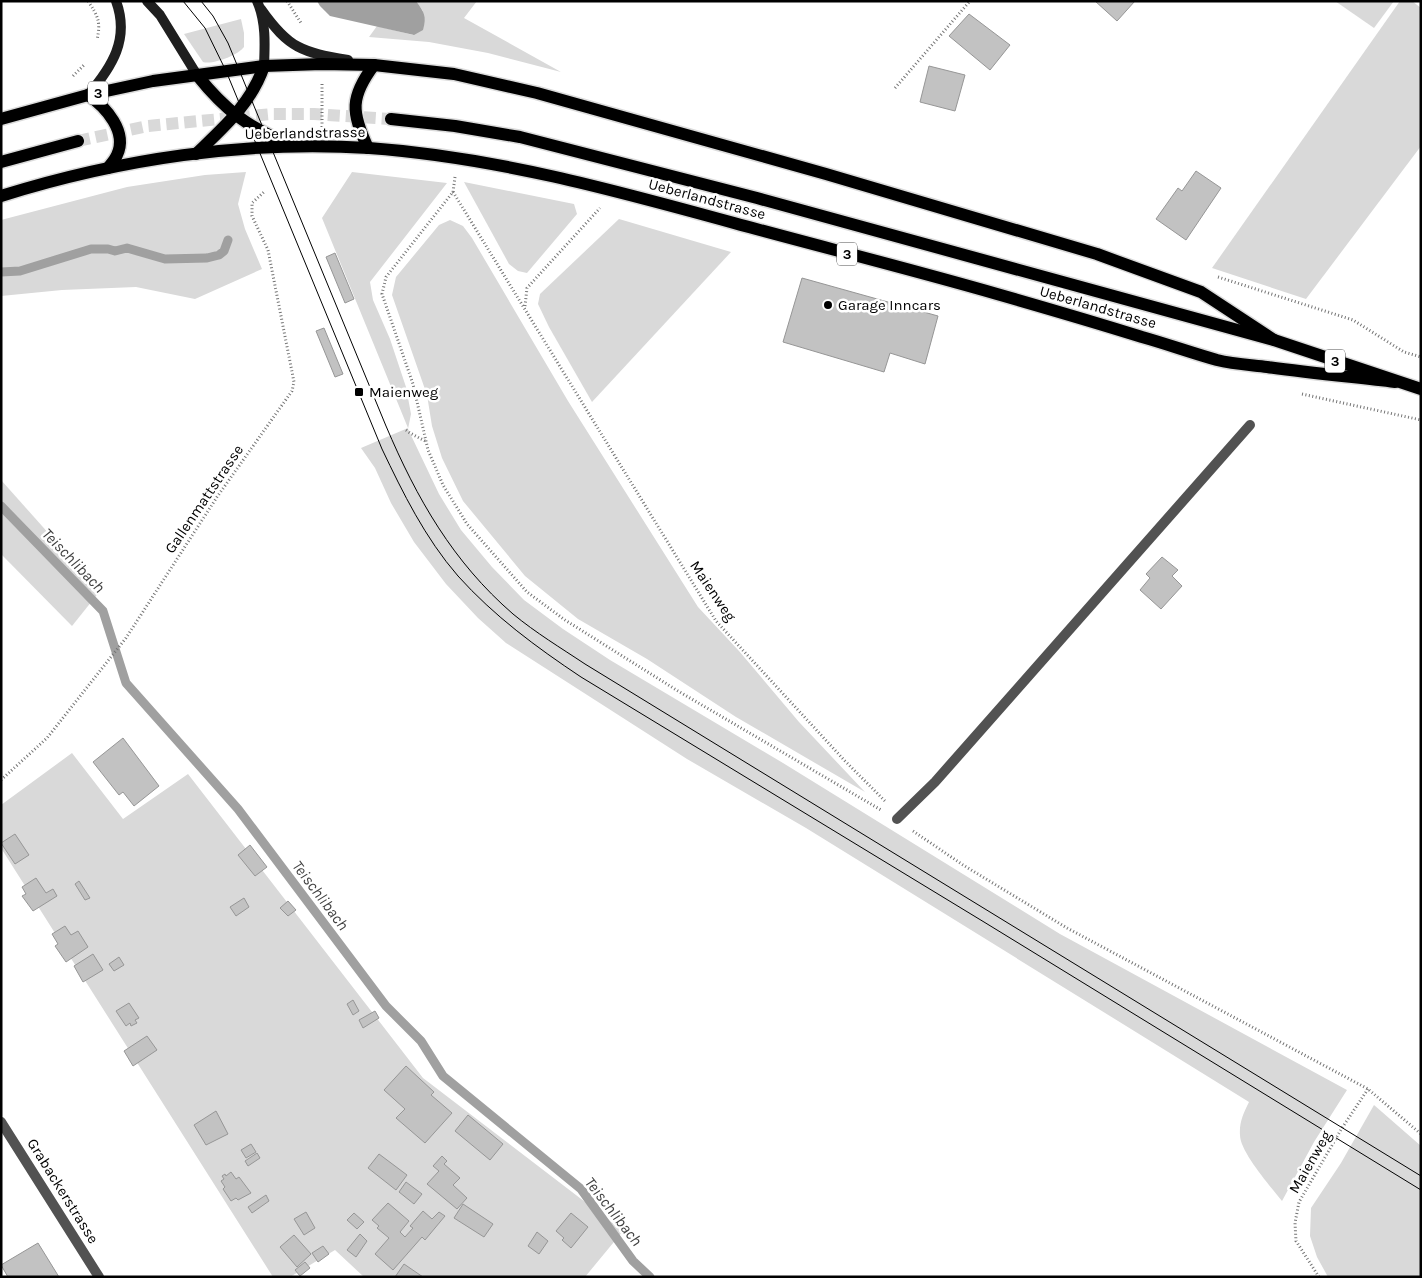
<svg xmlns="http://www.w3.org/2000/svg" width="1422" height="1278" viewBox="0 0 1422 1278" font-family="Karla,sans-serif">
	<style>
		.green { fill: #d9d9d9 }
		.water { fill: #a0a0a0 }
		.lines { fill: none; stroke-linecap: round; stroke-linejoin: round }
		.stream { stroke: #a0a0a0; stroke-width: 9 }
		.building { fill: #c2c2c2; stroke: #969696 }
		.primary-tunnel { stroke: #d9d9d9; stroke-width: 12; stroke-dasharray: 12 6; stroke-linecap: butt }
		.primary-casing { stroke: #dbdbdb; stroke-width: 15 }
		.path { stroke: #747474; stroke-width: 3; stroke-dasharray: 1 2.5; stroke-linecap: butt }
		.lane { stroke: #525252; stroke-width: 10 }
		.street { stroke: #525252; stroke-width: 10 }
		.secondary { stroke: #1f1f1f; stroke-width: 10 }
		.primary { stroke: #000; stroke-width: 12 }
		.tram { stroke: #000; stroke-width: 1 }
		.poi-dot { fill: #000; stroke: #fff; stroke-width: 2 }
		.labels { text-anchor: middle; stroke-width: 5; stroke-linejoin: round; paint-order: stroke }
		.shield { fill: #fff; stroke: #4c4c4c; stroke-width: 1 }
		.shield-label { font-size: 14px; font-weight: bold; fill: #000 }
		.street-label { font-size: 15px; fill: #000; stroke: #fff }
		.poi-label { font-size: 15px; fill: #000; stroke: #fff; text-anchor: start }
		.water-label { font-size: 16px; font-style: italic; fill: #414141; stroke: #fff }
	</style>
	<rect width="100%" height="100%" fill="#fff"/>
	<!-- green -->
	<g class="green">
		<polygon points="416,1 477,1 464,18 561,72 488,53 429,42 369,37 377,26 413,35 423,11"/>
		<polygon points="1335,1 1394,1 1374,28"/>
		<polygon points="1400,1 1412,1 1421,8 1421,146 1306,299 1212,268"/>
		<path d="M 241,19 L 244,33 L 244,47 C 238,55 213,65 203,62 L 184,34 Z"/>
		<polygon points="246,172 238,204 245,229 262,269 195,299 136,287 62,290 1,296 1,220 127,187 205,175"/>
		<path d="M 352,172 L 447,183 L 370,282 L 373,300 L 390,339 L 406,387 L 411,414 L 408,429 L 439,494 L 461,530 L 492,567 L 524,600 L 563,629 L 610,660 L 783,763 L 1060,934 L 1347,1090 L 1314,1142 L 1282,1201 C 1271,1187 1240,1152 1240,1135 C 1239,1122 1244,1112 1249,1102 L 806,828 L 687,759 L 506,643 L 478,618 L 446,584 L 414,542 L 391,503 L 375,468 L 361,448 L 408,428 L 322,218 Z"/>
		<polygon points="464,182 574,204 577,214 527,273 518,271 509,264"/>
		<polygon points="619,219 731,252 592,402 549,327 538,304 540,294"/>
		<polygon points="450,220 463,226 472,238 568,401 698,607 739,651 799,722 865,792 736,717 647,659 578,619 525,576 463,501 442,458 432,426 427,395 392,295 396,277 439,225"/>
		<polygon points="1,480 100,591 72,626 1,554"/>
		<polygon points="72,753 123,819 188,774 423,1078 623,1231 585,1277 364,1277 335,1250 290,1277 273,1277 1,848 1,805"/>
		<polygon points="1374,1105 1421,1146 1421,1277 1328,1277 1317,1257 1310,1236 1311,1208 1341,1163"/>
	</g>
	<!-- water -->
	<path class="water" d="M 317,1 L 416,1 C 424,12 427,16 423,30 L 414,35 L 330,16 L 320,6 Z"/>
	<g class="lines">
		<!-- stream -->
		<g class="stream">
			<polyline points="1,272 20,271 91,249 108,249 115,251 127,248 165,259 207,258 219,255 224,251 228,240"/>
			<polyline points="1,506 103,611 126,683 238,809 386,1006 421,1041 443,1076 581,1189 633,1261 650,1277"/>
		</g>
	</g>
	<!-- building -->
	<g class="building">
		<polygon points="1095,1 1135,1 1117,21"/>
		<polygon points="969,14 1010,45 990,70 949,36"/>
		<polygon points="929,66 965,75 955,111 920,102"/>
		<polygon points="1196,171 1221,188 1186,240 1156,219 1178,188 1182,191"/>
		<polygon points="335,253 354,299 345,303 326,257"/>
		<polygon points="802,278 938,316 925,364 890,353 884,372 783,342"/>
		<polygon points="324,328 343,374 335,377 316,331"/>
		<polygon points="1162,557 1178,570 1172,576 1182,586 1161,609 1140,590 1150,578 1146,574"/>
		<polygon points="123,738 159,786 134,806 123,792 119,795 93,762"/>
		<polygon points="15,834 29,855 15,864 1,843"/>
		<polygon points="250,845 267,867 255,876 238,855"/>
		<polygon points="36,878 46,893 53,889 57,896 33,911 22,896 26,894 22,887"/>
		<polygon points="79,881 90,898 85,900 75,884"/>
		<polygon points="244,898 249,907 236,916 230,907"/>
		<polygon points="288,901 296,910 288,916 280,908"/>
		<polygon points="65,926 71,935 78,931 88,947 66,962 55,946 58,944 52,934"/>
		<polygon points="93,954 103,970 83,982 74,966"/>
		<polygon points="119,957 124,965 114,971 109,964"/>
		<polygon points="353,1000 359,1011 353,1015 347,1004"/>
		<polygon points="129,1003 139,1018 135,1020 137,1023 131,1026 130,1023 126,1026 116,1011"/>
		<polygon points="375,1011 379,1018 363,1028 359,1020"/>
		<polygon points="147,1036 157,1050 133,1066 124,1051"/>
		<polygon points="406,1066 434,1092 431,1095 452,1113 425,1143 396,1118 405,1109 384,1090"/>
		<polygon points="216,1111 228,1134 206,1145 194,1125"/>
		<polygon points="468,1115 503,1144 490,1160 455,1131"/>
		<polygon points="251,1144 256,1152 246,1158 241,1150"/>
		<polygon points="257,1153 260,1158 248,1166 245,1161"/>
		<polygon points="379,1154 407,1175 396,1190 368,1168"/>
		<polygon points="442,1156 447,1161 444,1164 460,1178 453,1185 467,1198 457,1209 427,1184 439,1171 433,1166"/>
		<polygon points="231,1172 236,1179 239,1177 251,1193 238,1200 236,1198 231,1201 223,1189 225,1187 221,1181 224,1179 222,1176 225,1174 226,1176"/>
		<polygon points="406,1182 422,1194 414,1204 399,1192"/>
		<polygon points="266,1195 269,1201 252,1213 248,1207"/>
		<polygon points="388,1203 409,1221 400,1232 405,1237 413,1228 410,1226 423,1211 432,1219 439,1212 445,1216 425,1240 422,1237 393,1270 375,1254 389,1238 377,1228 379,1226 372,1220"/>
		<polygon points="463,1204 493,1224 484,1237 454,1218"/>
		<polygon points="306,1212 315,1228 304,1235 294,1219"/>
		<polygon points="354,1213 364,1222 357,1229 347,1220"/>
		<polygon points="571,1213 588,1227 571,1248 562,1240 564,1238 556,1231"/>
		<polygon points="537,1232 548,1241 539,1254 528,1246"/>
		<polygon points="360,1234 367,1241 356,1257 347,1250"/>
		<polygon points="294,1235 311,1254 297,1267 280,1247"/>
		<polygon points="38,1243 59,1277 8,1277 1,1265"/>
		<polygon points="323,1246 329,1254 318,1262 312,1253"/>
		<polygon points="305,1262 310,1268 300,1276 295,1270"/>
		<polygon points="404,1264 423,1277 395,1277"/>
	</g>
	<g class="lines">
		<!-- primary-tunnel -->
		<polyline class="primary-tunnel" points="78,141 148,126 272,114 314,114 391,119"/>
		<defs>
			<g id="primary">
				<path d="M 197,75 C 225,110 248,128 290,144"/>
				<path d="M 88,95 C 106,107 128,132 117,155 C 115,160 111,164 108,168"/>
				<polyline points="1,119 88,95 153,81 264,66 322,64 374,65 454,74 537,93 826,174 1097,254 1201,292 1274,340"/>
				<polyline points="391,119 455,126 520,137 757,198 1274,340 1421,389"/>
				<path d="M 368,148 C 351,112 350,97 374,65"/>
				<path d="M 196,154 C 224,127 251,104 264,66"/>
				<polyline points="1,162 78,141"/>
				<path d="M 1,196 C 119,159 246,140 369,148 C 494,157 614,190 734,223 C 822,247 910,269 997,294 C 1046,308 1094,322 1142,337 C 1167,344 1192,353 1217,360 C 1233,364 1251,365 1267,367 C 1310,373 1353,377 1395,382"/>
			</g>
		</defs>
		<!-- primary casing -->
		<use href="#primary" class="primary-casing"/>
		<!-- path -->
		<g class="path">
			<path d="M 88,1 C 98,16 101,22 97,40"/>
			<polyline points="287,1 301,23"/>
			<polyline points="73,76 84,65"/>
			<polyline points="322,84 322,128"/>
			<polyline points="895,88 970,1"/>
			<polyline points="455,177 453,192 386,277 382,294 413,384 428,450 443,485 467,524 527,592 565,620 678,691 881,810"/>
			<polyline points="453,192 716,621 845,761 886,802"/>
			<polyline points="1218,277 1353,320 1404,352 1421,357"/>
			<polyline points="525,306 527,288 600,208"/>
			<polyline points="1302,394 1421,420"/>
			<polyline points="406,430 410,433 425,441"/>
			<polyline points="1,780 47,738 126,638 217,497 292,391 294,382 268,250 252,216 252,203 264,192"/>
			<polyline points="913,831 963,865 1067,928 1368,1089 1421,1134"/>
			<polyline points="1319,1277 1296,1241 1295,1223 1299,1202 1342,1128 1368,1089"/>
		</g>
		<!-- lane -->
		<polyline class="lane" points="897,819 935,782 1250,425"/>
		<!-- street -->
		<polyline class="street" points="1,1122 99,1277"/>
		<!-- secondary -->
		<g class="secondary">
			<polyline points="147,1 160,15 197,75"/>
			<path d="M 257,1 C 266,21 265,44 264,66"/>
			<path d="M 261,9 C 289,49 302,52 348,60"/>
			<path d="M 88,95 C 112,67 130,39 116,1"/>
		</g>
		<!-- primary -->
		<use href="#primary" class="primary"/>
		<!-- tram -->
		<g class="tram">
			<path d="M 183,1 L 205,28 L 226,71 L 382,449 C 403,493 425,538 458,576 C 494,616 536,647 581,677 L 984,922 L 1421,1190"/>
			<path d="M 201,1 L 213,16 L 228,43 L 386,426 C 417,499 453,562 513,614 C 536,633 561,648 585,664 L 1421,1176"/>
		</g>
	</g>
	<!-- markers -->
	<g class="poi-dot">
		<circle cx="828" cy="305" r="5"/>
		<rect x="354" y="387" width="10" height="10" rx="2.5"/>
	</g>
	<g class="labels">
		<!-- shield labels -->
		<g class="shield">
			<rect x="88" y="81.5" width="20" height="23" rx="4"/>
			<rect x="837" y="242.5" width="20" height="23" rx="4"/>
			<rect x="1325" y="349.5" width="20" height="23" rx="4"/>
		</g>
		<g class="shield-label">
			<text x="98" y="98">3</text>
			<text x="847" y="259">3</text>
			<text x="1335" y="366">3</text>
		</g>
		<!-- street labels -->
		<g class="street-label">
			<text transform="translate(305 133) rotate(-1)" y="5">Ueberlandstrasse</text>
			<text transform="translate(707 199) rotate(15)" y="5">Ueberlandstrasse</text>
			<text transform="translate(1098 307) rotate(16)" y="5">Ueberlandstrasse</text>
			<text transform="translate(204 499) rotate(-56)" y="5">Gallenmattstrasse</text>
			<text transform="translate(713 591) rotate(56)" y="5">Maienweg</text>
			<text transform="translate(1310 1162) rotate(-60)" y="5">Maienweg</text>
			<text transform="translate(63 1191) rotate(58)" y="5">Grabackerstrasse</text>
		</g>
		<!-- poi labels -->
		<g class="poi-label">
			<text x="838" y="310">Garage Inncars</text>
			<text x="369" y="397">Maienweg</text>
		</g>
		<!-- water labels -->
		<g class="water-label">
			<text transform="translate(74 560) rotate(46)" y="6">Teischlibach</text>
			<text transform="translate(321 895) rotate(53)" y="6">Teischlibach</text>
			<text transform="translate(614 1211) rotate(52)" y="6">Teischlibach</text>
		</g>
	</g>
	<!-- border -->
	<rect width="1422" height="1278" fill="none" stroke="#000000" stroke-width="5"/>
</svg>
